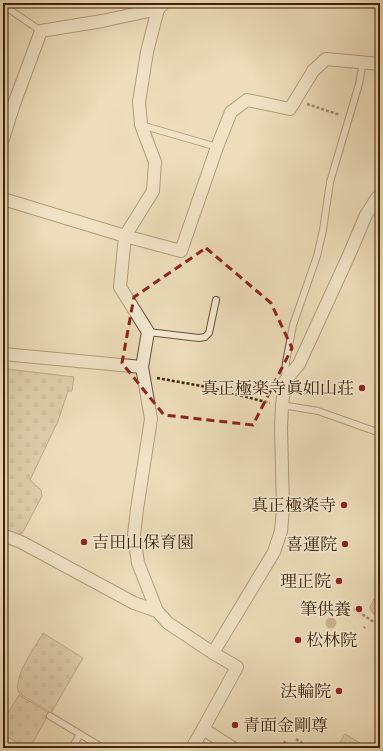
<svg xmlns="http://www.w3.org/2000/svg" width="383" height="751" viewBox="0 0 383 751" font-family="Cardo,'Noto Serif JP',serif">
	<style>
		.cemetery { fill: url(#cemetery-stones); stroke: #876f50 }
		.garden { fill: url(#garden-dots); stroke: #876f50 }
		.water { fill: #b29d7d; stroke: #846b4d }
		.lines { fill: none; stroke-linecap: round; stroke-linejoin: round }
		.service-casing { stroke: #6a5033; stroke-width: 8 }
		.minor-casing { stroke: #6a5033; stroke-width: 14 }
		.path { stroke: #3f2106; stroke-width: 2.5; stroke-dasharray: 3 2; stroke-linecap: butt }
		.service { stroke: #f3e9d2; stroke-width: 6 }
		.minor { stroke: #f3e9d2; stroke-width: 12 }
		.tree { fill: #a18b6b }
		.marked { fill: none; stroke: #8f2418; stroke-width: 3; stroke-dasharray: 8 5; stroke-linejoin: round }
		.poi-dot { fill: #8f2418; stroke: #f3e9d2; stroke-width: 1.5 }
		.labels { text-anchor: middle; stroke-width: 3; stroke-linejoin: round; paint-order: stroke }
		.poi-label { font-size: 17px; fill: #3f2106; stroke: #f3e9d2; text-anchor: end }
	</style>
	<defs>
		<pattern id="cemetery-stones" width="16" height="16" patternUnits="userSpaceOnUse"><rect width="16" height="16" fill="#cfbd9b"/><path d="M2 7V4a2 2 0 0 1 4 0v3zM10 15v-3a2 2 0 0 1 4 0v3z" fill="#b3a284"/></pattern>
		<pattern id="garden-dots" width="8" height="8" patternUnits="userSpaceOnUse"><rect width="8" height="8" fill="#cfbd9b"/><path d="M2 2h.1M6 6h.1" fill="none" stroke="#b3a284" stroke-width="1.8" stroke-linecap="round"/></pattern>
	</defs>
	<rect width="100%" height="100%" fill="#edddba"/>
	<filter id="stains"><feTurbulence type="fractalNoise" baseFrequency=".005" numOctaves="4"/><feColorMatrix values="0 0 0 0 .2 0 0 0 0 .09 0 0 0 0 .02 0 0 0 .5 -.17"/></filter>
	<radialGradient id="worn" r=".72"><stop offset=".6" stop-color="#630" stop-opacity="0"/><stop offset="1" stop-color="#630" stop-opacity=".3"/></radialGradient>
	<!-- cemetery -->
	<g class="cemetery">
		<polygon points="7,369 74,377 72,391 68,391 58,421 30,480 41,490 42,496 23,532 17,536 3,528 3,383"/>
		<path d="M 43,633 L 83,658 L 51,713 L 19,693 C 12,678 35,647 43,633 Z"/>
		<polygon points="19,695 49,713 30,748 26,748 3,734 3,721"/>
	</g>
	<!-- garden -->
	<polygon class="garden" points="345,734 365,746 363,748 336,748"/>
	<!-- water -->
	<polygon class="water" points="380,594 380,620 372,612 370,607 374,599"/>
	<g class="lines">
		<defs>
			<g id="service">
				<polyline points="3,5 41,31"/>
				<polyline points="141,125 217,147"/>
				<polyline points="148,332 199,338 205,337 209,333 216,300"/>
				<polyline points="285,378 286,362 293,325 317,256 323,230 330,182 359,84 363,62"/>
				<polyline points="282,405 318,411 380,433"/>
				<polyline points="3,546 8,537"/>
				<polyline points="50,716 103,748"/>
				<polyline points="72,748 80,734"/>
			</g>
			<g id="minor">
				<polyline points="164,3 158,9 147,52 139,102 141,125 155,162 153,191 125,236 120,287 148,332 142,367 151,419 137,509 134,535 138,563 157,611 168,623 213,653 274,552 281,531 283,509 281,428 282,405 285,381 299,364 349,255 366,215 377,198 380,196"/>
				<polyline points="3,139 14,104 41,31 102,21 158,9 157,3"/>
				<polyline points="3,199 125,236 181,251 217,147 231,112 247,100 290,109 313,71 326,59 380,64"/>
				<polyline points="3,354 142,367"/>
				<polyline points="8,537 21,542 134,603 157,611"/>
				<polyline points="203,729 237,667 213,653"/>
				<polyline points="192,748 203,729 233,748"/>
			</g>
		</defs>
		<!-- service casing -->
		<use href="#service" class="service-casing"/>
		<!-- minor casing -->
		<use href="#minor" class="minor-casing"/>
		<!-- path -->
		<g class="path">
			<polyline points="307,104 340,115"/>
			<polyline points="157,378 207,387 270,403"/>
			<polyline points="354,609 380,626"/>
			<polyline points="364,628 365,627"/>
			<polyline points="263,717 264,718"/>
			<polyline points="296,739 309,748"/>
			<polyline points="281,748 286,740"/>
		</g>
		<!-- service -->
		<use href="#service" class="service"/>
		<!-- minor -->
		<use href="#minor" class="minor"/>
	</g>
	<!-- trees -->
	<circle class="tree" cx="331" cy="623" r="5.5"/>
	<!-- marked area -->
	<path d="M0 0H383V751H0ZM 206,248 L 271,303 L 292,348 L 253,425 L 164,415 L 122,363 L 134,297 Z" fill="#edddba" fill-opacity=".55" fill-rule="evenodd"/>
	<path class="marked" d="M 206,248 L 271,303 L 292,348 L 253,425 L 164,415 L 122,363 L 134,297 Z"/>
	<!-- markers -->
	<g class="poi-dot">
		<circle cx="362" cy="388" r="4"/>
		<circle cx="344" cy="505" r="4"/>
		<circle cx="84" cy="542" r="4"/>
		<circle cx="345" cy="544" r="4"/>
		<circle cx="339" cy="581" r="4"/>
		<circle cx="359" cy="609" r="4"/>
		<circle cx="298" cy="640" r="4"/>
		<circle cx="339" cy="691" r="4"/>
		<circle cx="235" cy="725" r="4"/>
	</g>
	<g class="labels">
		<!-- poi labels -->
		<g class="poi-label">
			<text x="354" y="394">真正極楽寺眞如山荘</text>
			<text x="336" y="511">真正極楽寺</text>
			<text x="92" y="548" text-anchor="start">吉田山保育園</text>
			<text x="337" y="550">喜運院</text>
			<text x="331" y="587">理正院</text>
			<text x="351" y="615">筆供養</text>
			<text x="306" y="646" text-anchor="start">松林院</text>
			<text x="331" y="697">法輪院</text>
			<text x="243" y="731" text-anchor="start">青面金剛尊</text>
		</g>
	</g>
	<!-- margin -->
	<rect width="383" height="751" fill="none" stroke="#edddba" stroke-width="16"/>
	<rect x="4" y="4" width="375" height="743" fill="none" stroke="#3f2106" stroke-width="2"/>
	<rect x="8" y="8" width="367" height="735" fill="none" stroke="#3f2106"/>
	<rect width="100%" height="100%" filter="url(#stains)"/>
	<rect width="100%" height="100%" fill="url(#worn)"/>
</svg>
